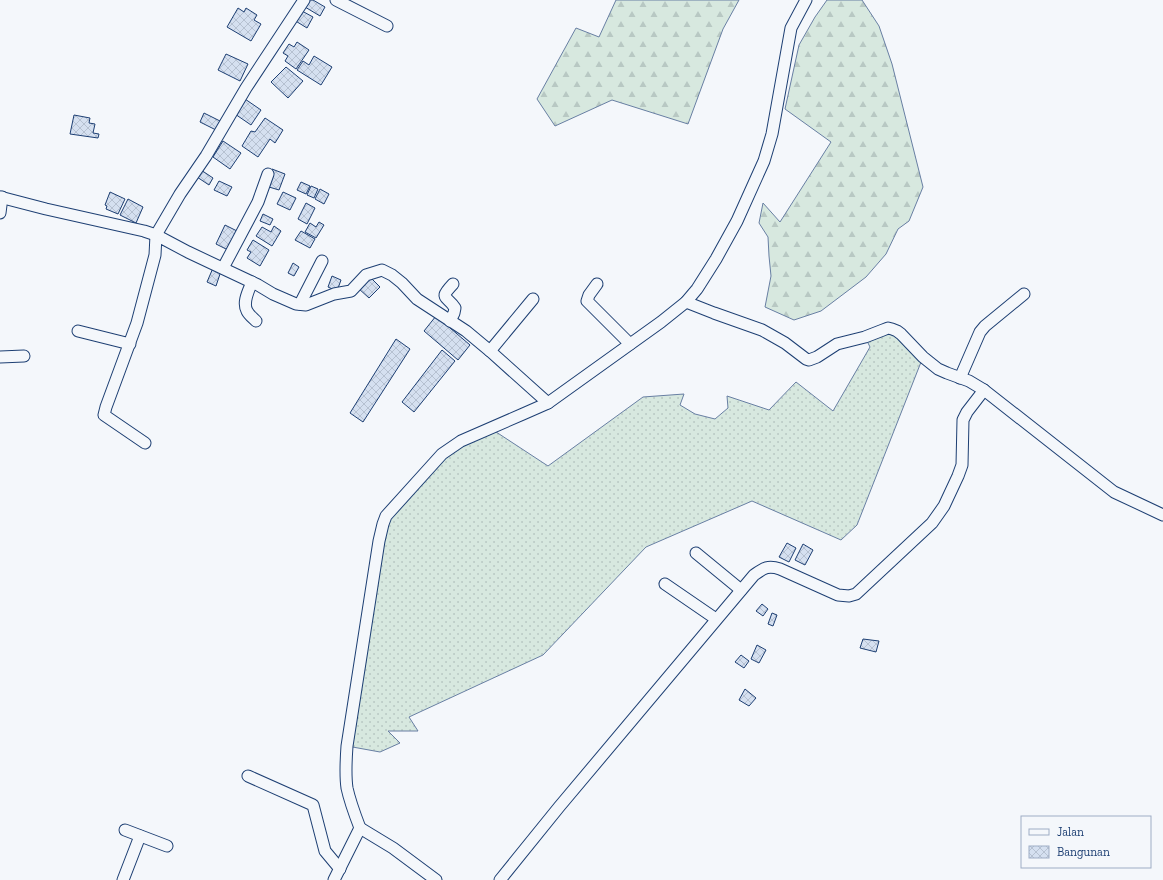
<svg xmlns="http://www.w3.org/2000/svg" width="1163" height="880" viewBox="0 0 1163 880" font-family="'Zilla Slab',serif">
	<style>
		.grass { fill: url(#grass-dots); stroke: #687fa3 }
		.forest { fill: url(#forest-firs); stroke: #687fa3 }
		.building { fill: url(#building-cross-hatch); stroke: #1d3f73 }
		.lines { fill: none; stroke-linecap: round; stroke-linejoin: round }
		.minor-casing { stroke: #1d3f73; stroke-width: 13 }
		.minor { stroke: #f4f7fb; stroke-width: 11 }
	</style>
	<defs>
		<pattern id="grass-dots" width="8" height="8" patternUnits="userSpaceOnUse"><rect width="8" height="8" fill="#d7e8df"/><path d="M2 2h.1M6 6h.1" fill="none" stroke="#b8c8c3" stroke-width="1.8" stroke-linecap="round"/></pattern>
		<pattern id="forest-firs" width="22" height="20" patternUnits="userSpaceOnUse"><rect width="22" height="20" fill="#d7e8df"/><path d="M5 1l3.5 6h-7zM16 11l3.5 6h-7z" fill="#b8c8c3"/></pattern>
		<pattern id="building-cross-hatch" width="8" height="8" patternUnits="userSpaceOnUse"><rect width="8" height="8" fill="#d5e0f0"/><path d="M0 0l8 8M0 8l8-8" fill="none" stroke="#b6c1d1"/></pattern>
	</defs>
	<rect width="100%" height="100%" fill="#f4f7fb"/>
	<!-- grass -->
	<polygon class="grass" points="892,329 923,357 857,525 841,540 752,501 646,547 543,655 409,717 418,731 388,731 400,743 380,752 347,746 383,524 442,454 490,428 548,466 643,397 684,394 680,405 695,414 715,419 728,408 727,396 769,410 796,382 833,411 870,347 865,337"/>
	<!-- forest -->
	<g class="forest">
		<polygon points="616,0 739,0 723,29 688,124 612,100 555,126 537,99 576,28 599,37"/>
		<polygon points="827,0 862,0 879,26 892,64 923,187 909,221 898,229 886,254 866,277 821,311 794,320 765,307 771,276 769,256 768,237 759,223 763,203 780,222 831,142 785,109 799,45 815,17"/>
	</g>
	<!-- building -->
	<g class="building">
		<polygon points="309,0 313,0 325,7 320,16 305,7"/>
		<polygon points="238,8 244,12 246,8 257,15 254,20 261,24 251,41 227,27"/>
		<polygon points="302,11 313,17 307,28 294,20"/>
		<polygon points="297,42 309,50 296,69 285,61 288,56 283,53 289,44 294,47"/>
		<polygon points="226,54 248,64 240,81 218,70"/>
		<polygon points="314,56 332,67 321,85 297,70 303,61 309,65"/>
		<polygon points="286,67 303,81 288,98 271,82"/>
		<polygon points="245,99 261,110 251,125 235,114"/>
		<polygon points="204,113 220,121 216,130 200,122"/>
		<polygon points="74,115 90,118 89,123 95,124 93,133 99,134 98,138 70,134"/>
		<polygon points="265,118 283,130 275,143 270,139 258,157 242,146 251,131 255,132"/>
		<polygon points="223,141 241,153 230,169 213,157"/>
		<polygon points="272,169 285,174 279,190 269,187 271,181 268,180"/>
		<polygon points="201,170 213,178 209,185 197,177"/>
		<polygon points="219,181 232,187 227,196 214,190"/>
		<polygon points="301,182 310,186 306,194 297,190"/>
		<polygon points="311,186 318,189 314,198 307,195"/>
		<polygon points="320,189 329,194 324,204 315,199"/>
		<polygon points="110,192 125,199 118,214 106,209 107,206 105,205"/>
		<polygon points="283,192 296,198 290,210 277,204"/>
		<polygon points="128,199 143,207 136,223 120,215"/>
		<polygon points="306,203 315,208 307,224 298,219"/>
		<polygon points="263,214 273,219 270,225 260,221"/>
		<polygon points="319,222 324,225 316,238 305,232 310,223 316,227"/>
		<polygon points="225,225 237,231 228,250 216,244"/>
		<polygon points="274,226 281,231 272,246 256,236 262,227 271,232"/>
		<polygon points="301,231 315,239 310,248 295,240"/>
		<polygon points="253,240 269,250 260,266 247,258 251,252 247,250"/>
		<polygon points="293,263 299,267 294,276 288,273"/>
		<polygon points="213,268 221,271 216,286 207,282"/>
		<polygon points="332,276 341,280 337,291 328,287"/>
		<polygon points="371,278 380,287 369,298 358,288"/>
		<polygon points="436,316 470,345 458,360 424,331"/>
		<polygon points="396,339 410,349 363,422 350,413"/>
		<polygon points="442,350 455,361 414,412 402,402"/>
		<polygon points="787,543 796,548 789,562 779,557"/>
		<polygon points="803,544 813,550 805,565 795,560"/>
		<polygon points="762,604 768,609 763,616 756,611"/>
		<polygon points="772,613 777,615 773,626 768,624"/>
		<polygon points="863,639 879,641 876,652 860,648"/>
		<polygon points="757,645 766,650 759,663 751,659"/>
		<polygon points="741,655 749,661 744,668 735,662"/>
		<polygon points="745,689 756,698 749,706 739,700"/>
	</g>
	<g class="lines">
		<defs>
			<g id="minor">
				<polyline points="336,0 387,26"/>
				<polyline points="0,197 46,209 144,231 156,235 180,194 206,156 246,88 304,0"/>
				<polyline points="0,213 2,197"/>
				<polyline points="223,268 258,202 268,174"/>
				<path d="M 252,282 C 249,290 242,302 247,311 C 249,315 253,318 256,321"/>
				<polyline points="597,284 589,295 587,301 630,344"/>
				<polyline points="686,302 714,313 762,330 785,343 806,359 809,360 817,357 837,344 865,337 883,330 888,328 892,329 897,331 901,334 923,357 938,369 947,373 969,381 984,390 1114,492 1163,515"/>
				<polyline points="300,304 322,261"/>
				<path d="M 450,321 L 454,313 L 455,308 C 447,295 438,300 453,284"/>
				<polyline points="78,331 130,344"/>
				<polyline points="490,351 533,299"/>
				<polyline points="0,357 24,356"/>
				<polyline points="960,378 980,332 985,326 1024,294"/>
				<polyline points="145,443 104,415 106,407 137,323 155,255 156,235 188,252 258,285 273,294 296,304 306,305 334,294 351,291 366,275 382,270 392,275 402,283 417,299 466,331 490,351 548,403"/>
				<polyline points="696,553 741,590"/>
				<polyline points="665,584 716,619"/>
				<polyline points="248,776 313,805 325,851 340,869"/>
				<polyline points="360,828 393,848 436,880"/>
				<polyline points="125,830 167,846"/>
				<polyline points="123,880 140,836"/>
				<path d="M 334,880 L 360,828 C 355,815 350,802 347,788 C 345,774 346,760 347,746 L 379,541 L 383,524 L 386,516 L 442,454 L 461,441 L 523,414 L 548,403 L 661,322 L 686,302 L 697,289 L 716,259 L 737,221 L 764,161 L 772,134 L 791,28 L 806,0"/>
				<path d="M 500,880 L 559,807 L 754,575 C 764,568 768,565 780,569 L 838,595 L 849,596 L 856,594 L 932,523 L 944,506 L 958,476 L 962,465 L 963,420 L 967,412 L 984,390"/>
			</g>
		</defs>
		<!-- minor casing -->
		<use href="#minor" class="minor-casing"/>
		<!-- minor -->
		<use href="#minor" class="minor"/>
	</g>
	<!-- legend -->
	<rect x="1021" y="816" width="130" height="52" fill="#f4f7fb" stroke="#9eadc5"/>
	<rect x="1029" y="829" width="20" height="6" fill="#f4f7fb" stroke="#9eadc5"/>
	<text x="1057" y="836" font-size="12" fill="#1d3f73">Jalan</text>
	<rect x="1029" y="846" width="20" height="12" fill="url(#building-cross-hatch)" stroke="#9eadc5"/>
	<text x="1057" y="856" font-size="12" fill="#1d3f73">Bangunan</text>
</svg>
